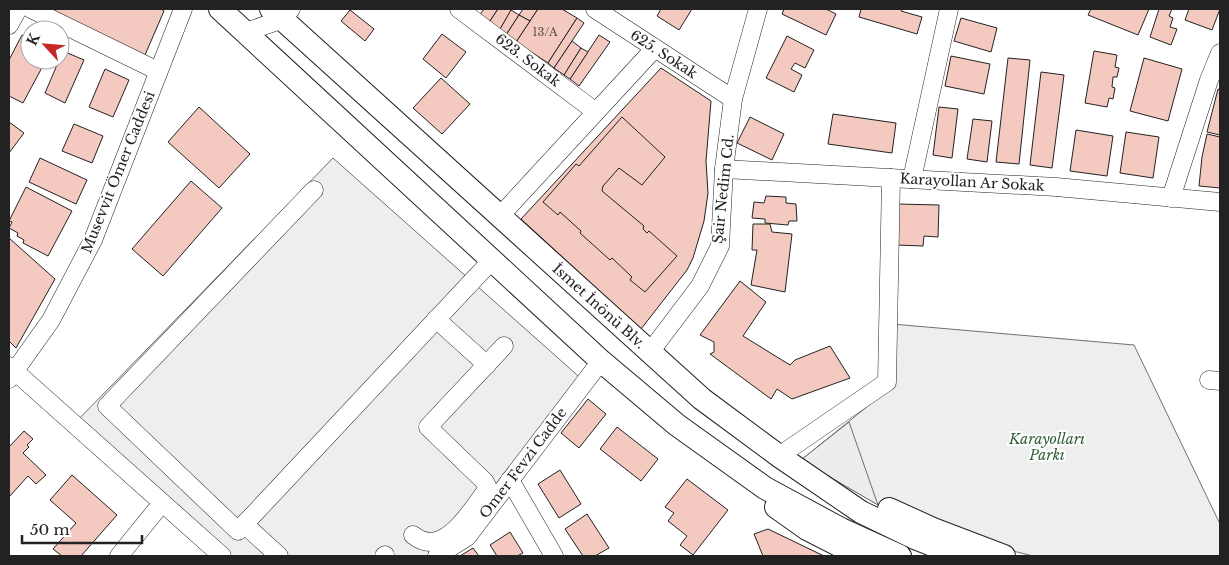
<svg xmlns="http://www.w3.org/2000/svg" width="1229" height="565" viewBox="0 0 1229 565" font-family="'Libre Baskerville',serif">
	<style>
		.green { fill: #eee; stroke: #6f6f6f }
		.parking { fill: #ededed; stroke: #6f6f6f }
		.building { fill: #f3c9c0; stroke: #222 }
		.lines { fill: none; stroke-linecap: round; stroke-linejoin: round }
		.minor-casing { stroke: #222; stroke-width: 19 }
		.major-casing { stroke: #222; stroke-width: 24 }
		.minor { stroke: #fff; stroke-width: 18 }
		.major { stroke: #fff; stroke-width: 22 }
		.labels { text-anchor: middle; stroke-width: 4; stroke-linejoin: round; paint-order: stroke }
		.number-label { font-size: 11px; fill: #564c4a }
		.street-label { font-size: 14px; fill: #222; stroke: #fff }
		.park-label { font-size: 14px; font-style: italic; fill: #2f5e38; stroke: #fff }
	</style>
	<rect width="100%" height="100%" fill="#fff"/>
	<!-- green -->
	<g class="green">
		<polygon points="333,158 585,382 437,556 222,556 74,424"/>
		<polygon points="892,324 1134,345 1220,524 1220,556 1033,556 1013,551 880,506 801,460 884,393"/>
	</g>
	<!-- parking -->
	<polygon class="parking" points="849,422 878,505 801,460"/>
	<!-- building -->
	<g class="building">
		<polygon points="36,9 161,9 164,11 145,55"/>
		<polygon points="484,9 498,9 488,24 478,17"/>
		<polygon points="498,9 512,9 499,31 488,24"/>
		<polygon points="523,9 538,9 530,21 519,15"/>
		<polygon points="538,9 562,9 577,18 548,63 516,42"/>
		<polygon points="661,9 692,9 679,30 657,16"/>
		<polygon points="784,9 826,9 836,14 826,35 782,14"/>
		<polygon points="861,9 902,9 901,11 922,17 917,34 859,17"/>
		<polygon points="1091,9 1149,9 1138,35 1088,15"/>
		<polygon points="1159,9 1172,9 1169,16 1173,18 1170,27 1177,29 1171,45 1150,37"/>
		<polygon points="1189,9 1220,9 1212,30 1185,20"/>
		<polygon points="350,10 374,29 365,41 341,21"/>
		<polygon points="511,10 519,15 506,35 499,31"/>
		<polygon points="519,15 530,21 516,42 506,35"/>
		<polygon points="577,18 584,23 554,68 548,63"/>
		<polygon points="961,18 997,28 991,52 954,41"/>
		<polygon points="442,34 466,52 446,78 423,59"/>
		<polygon points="22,35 30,39 30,60 46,60 23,103 9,96 9,60"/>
		<polygon points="599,35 610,42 579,86 570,79"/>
		<polygon points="787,36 814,50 805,68 795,63 791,69 802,75 794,92 766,78"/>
		<polygon points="572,41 581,48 564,75 554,68"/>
		<polygon points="581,48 588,52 570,79 564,75"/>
		<polygon points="63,51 84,60 65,103 45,93"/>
		<polygon points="1094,51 1117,55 1115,67 1119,68 1117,77 1113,77 1112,87 1115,88 1113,99 1109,98 1107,107 1085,103"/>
		<polygon points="951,56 990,64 984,94 945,86"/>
		<polygon points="1008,58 1030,60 1019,164 996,162"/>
		<polygon points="1144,58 1182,69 1168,121 1130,111"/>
		<polygon points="661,68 711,101 706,161 708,193 704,221 693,258 687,270 641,329 521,219"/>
		<polygon points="105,69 129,80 113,117 89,107"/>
		<polygon points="1041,72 1064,75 1052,168 1030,165"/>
		<polygon points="441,78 470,104 442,134 413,108"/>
		<polygon points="1218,89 1220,90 1220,135 1207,132"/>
		<polygon points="199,107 250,154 219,188 168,142"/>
		<polygon points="939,107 958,109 952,158 933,155"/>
		<polygon points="833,114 896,123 892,153 828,144"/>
		<polygon points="622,117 665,157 642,185 619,168 603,186 602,191 644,226 643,229 647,233 649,231 677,256 645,292 630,280 632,277 612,258 610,260 580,233 581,231 560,212 558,215 543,202 576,164 579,166"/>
		<polygon points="750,117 784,134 772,160 737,143"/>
		<polygon points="973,119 992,121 987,162 967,159"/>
		<polygon points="9,122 24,133 9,153"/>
		<polygon points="74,124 103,136 92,163 62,151"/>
		<polygon points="1076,130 1113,136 1107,176 1070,171"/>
		<polygon points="1126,132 1159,137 1153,178 1120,173"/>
		<polygon points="1207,134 1220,137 1220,188 1199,186 1202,157"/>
		<polygon points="40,158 87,180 76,204 29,182"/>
		<polygon points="191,181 222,208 163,276 132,249"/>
		<polygon points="26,187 72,211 48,256 23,243 24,240 17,236 18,233 9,228 12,222 9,221"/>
		<polygon points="766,196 786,197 786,203 796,204 797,221 789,221 788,225 765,223 765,219 752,218 754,202 764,203"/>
		<polygon points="897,204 939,205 938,237 924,236 923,246 896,245"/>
		<polygon points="753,224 770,224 772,232 792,234 785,292 751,285 757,250 752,250"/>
		<polygon points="9,238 55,279 16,348 9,341"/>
		<polygon points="740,281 766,302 743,336 790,365 795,360 830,346 850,378 792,399 777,389 771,399 710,354 714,352 714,342 700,335"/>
		<polygon points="588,399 606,414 579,448 561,433"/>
		<polygon points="617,427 658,459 641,481 600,449"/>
		<polygon points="24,431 33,439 27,445 29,447 23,453 46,475 36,484 28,476 9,497 9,447"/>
		<polygon points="560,470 581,504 559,518 538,484"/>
		<polygon points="72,475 117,515 81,556 62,556 53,549 76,523 50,500"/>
		<polygon points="687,479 728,510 693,555 680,545 687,536 668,521 674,513 665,507"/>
		<polygon points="587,514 609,548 595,556 583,556 565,529"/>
		<polygon points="768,529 824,556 763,556 754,534"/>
		<polygon points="510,532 523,553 517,556 497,556 490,545"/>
		<polygon points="473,548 479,556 460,556"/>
	</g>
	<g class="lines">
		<defs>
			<g id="minor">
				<polyline points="31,9 158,71"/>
				<polyline points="459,9 596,112"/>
				<polyline points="595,9 733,99"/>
				<polyline points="9,25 18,9"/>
				<polyline points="246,32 283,19 291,9"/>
				<polyline points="724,169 1056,187 1220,202"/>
				<polyline points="912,179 949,9"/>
				<polyline points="314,190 107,406 238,531 492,260"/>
				<polyline points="1171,198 1209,80 1220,53"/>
				<polyline points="500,216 655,48"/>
				<polyline points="436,319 487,365"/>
				<polyline points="650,352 700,286 720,246 724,169 733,99 758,9"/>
				<polyline points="9,366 222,556"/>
				<polyline points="9,379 51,320 93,240 183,9"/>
				<polyline points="1209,380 1220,381"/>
				<polyline points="779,456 887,382 891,178"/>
				<polyline points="510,480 554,556"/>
				<polyline points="244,524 279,556"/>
				<path d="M 413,535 C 444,560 472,509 488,488 L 485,482 L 428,427 L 504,346"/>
				<polyline points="119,556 162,503"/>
				<polyline points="384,556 385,555"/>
				<polyline points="437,556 467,537 601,361"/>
			</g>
			<g id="major">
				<polyline points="220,9 601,361 677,425 765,488 841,529 900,556"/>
				<polyline points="271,9 702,399 779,456 861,512 915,538 960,556"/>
				<polyline points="776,507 807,529 860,556"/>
				<polyline points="889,509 933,529 1004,556"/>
			</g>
		</defs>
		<!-- minor casing -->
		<use href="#minor" class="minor-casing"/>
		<!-- major casing -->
		<use href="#major" class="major-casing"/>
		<!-- minor -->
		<use href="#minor" class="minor"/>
		<!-- major -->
		<use href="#major" class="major"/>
	</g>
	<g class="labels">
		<!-- number labels -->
		<g class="number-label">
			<text x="545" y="36">13/A</text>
		</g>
		<!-- street labels -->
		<g class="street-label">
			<text transform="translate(664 54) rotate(33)" y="5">625. Sokak</text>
			<text transform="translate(528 60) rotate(37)" y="5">623. Sokak</text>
			<text transform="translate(118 172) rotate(-68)" y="5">Musevvit Ömer Caddesi</text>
			<text transform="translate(972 182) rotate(3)" y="5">Karayollan Ar Sokak</text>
			<text transform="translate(723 189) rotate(-84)" y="5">Şair Nedim Cd.</text>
			<text transform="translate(599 306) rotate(42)" y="5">İsmet İnönü Blv.</text>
			<text transform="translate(523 463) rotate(-53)" y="5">Omer Fevzi Cadde</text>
		</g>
		<!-- park labels -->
		<g class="park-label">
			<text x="1047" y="444">Karayolları<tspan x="1047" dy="16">Parkı</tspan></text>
		</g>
	</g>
	<!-- border -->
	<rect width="1229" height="565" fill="none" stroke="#222222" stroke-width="20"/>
	<!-- north arrow -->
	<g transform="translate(45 45) rotate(296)"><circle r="24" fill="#ffffff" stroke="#a7a7a7"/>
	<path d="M0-4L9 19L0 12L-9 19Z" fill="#c62828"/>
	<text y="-8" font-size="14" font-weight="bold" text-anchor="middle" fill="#222222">K</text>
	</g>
	<!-- scale -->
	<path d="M22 535v8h120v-8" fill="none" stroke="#222222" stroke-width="2.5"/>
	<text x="30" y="535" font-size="15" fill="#222222" stroke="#ffffff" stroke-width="4" paint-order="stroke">50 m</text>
</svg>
